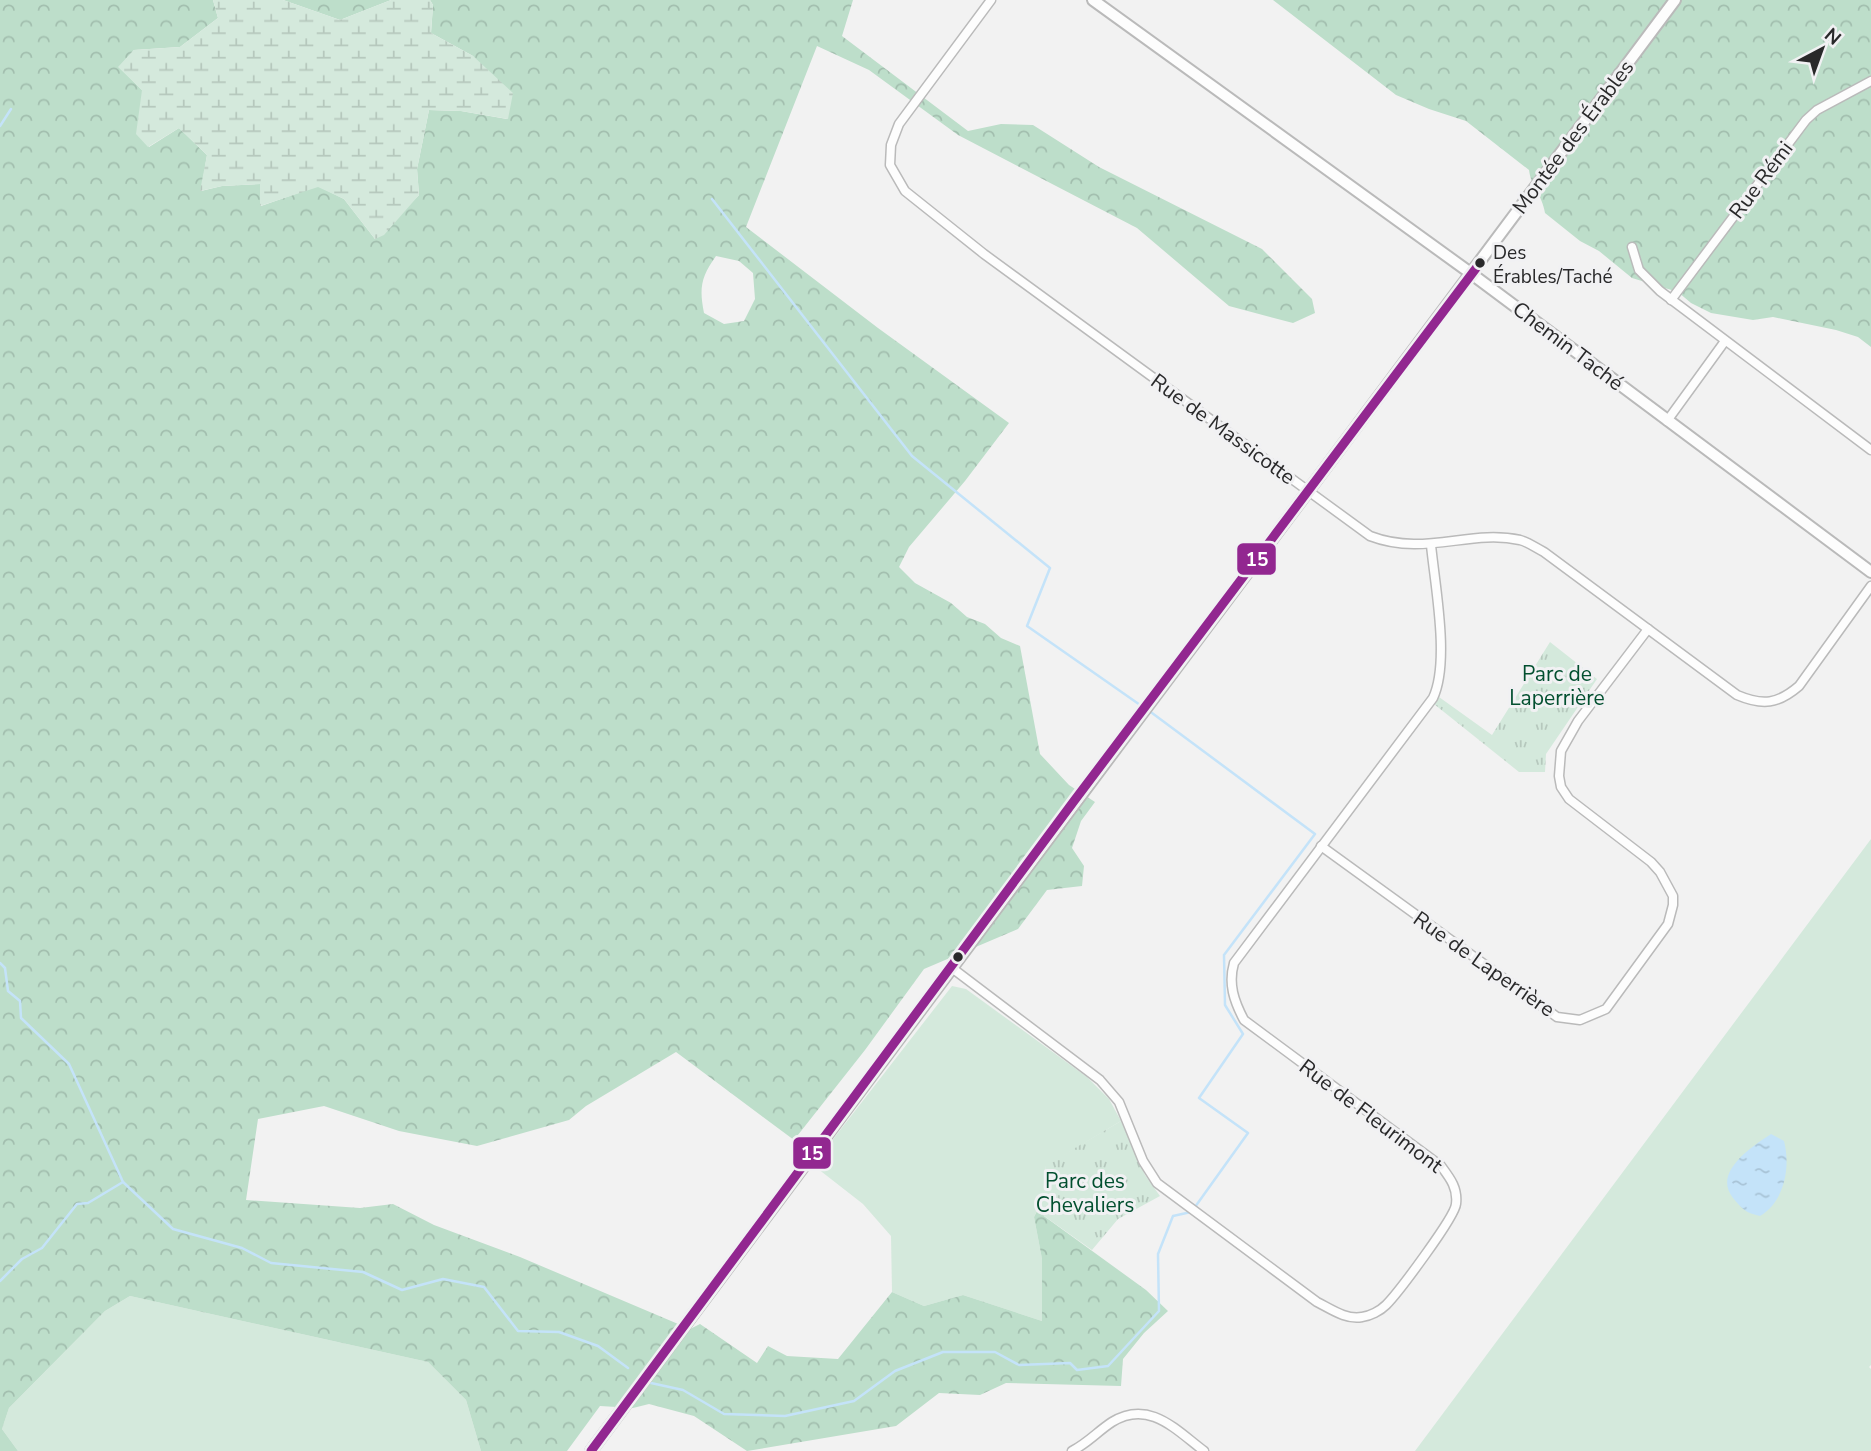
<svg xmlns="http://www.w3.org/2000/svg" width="1871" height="1451" viewBox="0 0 1871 1451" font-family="'Nunito Sans',sans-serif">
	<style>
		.grass { fill: #d4e9dc }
		.forest { fill: url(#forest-crowns); fill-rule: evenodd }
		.wetland { fill: url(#wetland-marsh) }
		.park { fill: url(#park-tufts) }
		.water { fill: url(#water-ripples) }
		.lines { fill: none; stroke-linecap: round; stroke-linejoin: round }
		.stream { stroke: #c4e3f9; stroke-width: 2.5 }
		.street-casing { stroke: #bababa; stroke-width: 11 }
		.secondary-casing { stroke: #bababa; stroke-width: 14 }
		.street { stroke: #fdfdfd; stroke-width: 8 }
		.secondary { stroke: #fdfdfd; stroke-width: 10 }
		.bus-1-casing { stroke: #f1f1f3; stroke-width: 14 }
		.bus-1 { stroke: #922790; stroke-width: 9 }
		.bus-dot { fill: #29292a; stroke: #f1f1f3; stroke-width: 2.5 }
		.labels { text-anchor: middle; stroke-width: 6; stroke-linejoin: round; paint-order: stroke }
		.bus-label { font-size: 19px; fill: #29292a; stroke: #f1f1f3; text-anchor: start }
		.street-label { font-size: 21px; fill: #29292a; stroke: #f1f1f3 }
		.park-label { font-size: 21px; fill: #024f2f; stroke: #f1f1f3 }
		.line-badge { stroke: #f1f1f3; stroke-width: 2.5 }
		.badge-label { font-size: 19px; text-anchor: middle; font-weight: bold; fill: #fff }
	</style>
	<defs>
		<pattern id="forest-crowns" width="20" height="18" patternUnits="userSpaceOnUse" patternTransform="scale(1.75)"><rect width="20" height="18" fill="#bddeca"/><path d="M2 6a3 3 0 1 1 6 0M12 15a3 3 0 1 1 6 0" fill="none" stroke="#a2beae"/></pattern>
		<pattern id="wetland-marsh" width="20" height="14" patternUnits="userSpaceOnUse" patternTransform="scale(1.75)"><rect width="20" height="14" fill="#d4e9dc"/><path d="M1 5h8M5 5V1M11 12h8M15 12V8" fill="none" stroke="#b6c8bd"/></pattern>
		<pattern id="park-tufts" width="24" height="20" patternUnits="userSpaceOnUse" patternTransform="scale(1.75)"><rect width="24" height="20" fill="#d4e9dc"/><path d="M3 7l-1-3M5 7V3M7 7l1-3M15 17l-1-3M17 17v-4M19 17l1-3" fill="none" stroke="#b6c8bd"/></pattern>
		<pattern id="water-ripples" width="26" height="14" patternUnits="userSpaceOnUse" patternTransform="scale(1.75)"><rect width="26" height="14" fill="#c4e3f9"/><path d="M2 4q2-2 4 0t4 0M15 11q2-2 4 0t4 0" fill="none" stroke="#a8c3d6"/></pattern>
	</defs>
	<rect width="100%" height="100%" fill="#f2f2f2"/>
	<!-- grass -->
	<g class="grass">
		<polygon points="1871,839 1871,1365 1869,1367 1871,1369 1871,1451 1415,1451"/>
		<polygon points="952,986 966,989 1087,1077 1109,1099 1121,1121 1046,1166 1042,1200 1034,1217 1042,1259 1042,1321 963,1295 924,1306 892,1292 891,1236 863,1204 813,1165"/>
		<polygon points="130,1296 428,1362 466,1400 481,1451 18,1451 2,1429 9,1408 105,1311"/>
	</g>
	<!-- forest -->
	<g class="forest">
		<path d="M 0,0 L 213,0 L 218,18 L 180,47 L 134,50 L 119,67 L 142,90 L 149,147 L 179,128 L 207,155 L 201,191 L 222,186 L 261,184 L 261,206 L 318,186 L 344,199 L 375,239 L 419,195 L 417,169 L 429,110 L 461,111 L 507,119 L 473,56 L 431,33 L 433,5 L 430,0 L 853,0 L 842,36 L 968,131 L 1001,124 L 1033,125 L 1099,167 L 1262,249 L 1312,299 L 1315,313 L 1293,323 L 1229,306 L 1137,228 L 958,135 L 869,70 L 817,46 L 746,227 L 878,328 L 1009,423 L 965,481 L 909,547 L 899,567 L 915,583 L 951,603 L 967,617 L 985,624 L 1001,638 L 1020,646 L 1040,754 L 1069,785 L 1095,802 L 1081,821 L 1072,848 L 1084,866 L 1082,886 L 1047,890 L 1018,929 L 924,969 L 865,1050 L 794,1140 L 676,1052 L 586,1106 L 569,1120 L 477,1146 L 399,1131 L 324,1106 L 258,1119 L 246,1200 L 360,1208 L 393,1204 L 434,1225 L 520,1257 L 690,1329 L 700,1324 L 757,1363 L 768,1346 L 787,1356 L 838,1359 L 892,1292 L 924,1306 L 963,1295 L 1042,1321 L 1042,1259 L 1034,1217 L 1037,1211 L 1146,1290 L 1168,1311 L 1144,1333 L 1123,1359 L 1121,1386 L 1006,1383 L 980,1395 L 939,1393 L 896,1426 L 747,1451 L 694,1416 L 649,1404 L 633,1408 L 600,1406 L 567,1451 L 481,1451 L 466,1400 L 428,1362 L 130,1296 L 105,1311 L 9,1408 L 2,1429 L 18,1451 L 0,1451 ZM 716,256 L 739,261 L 753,273 L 755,299 L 744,321 L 724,324 L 704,313 C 699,288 701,277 716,256 Z"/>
		<polygon points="283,0 391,0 340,20"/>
		<path d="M 1273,0 L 1871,0 L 1871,347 L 1858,337 L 1836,330 L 1773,317 L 1753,320 L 1711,313 L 1691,303 L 1678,292 L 1632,278 L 1599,251 L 1580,241 L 1545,213 C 1542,194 1531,187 1529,170 L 1466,121 L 1429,109 L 1396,95 Z"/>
	</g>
	<!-- wetland -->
	<polygon class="wetland" points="213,0 283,0 340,20 391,0 430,0 433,5 431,33 473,56 513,93 508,119 461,111 429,110 417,169 419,195 384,235 375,239 344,199 318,187 260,206 260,184 222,186 200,191 207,155 179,128 148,147 136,134 142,90 118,67 134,50 180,47 218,18"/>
	<!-- park -->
	<g class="park">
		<polygon points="1550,642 1597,679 1546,754 1545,772 1519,772 1434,704 1439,697 1492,735"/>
		<polygon points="1121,1121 1145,1175 1160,1196 1118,1219 1092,1250 1037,1211 1042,1200 1046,1165"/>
	</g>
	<!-- water -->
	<path class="water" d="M 1771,1134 L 1784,1141 C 1791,1168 1784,1202 1760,1216 C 1746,1213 1742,1209 1733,1198 C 1712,1172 1753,1146 1771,1134 Z"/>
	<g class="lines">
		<!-- stream -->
		<g class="stream">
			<polyline points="0,126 11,109"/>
			<polyline points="712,199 912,456 1050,568 1027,626 1143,707"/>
			<polyline points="1148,710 1315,834 1224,955 1225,1005 1243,1034 1199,1098 1248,1133 1195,1207"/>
			<polyline points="0,963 5,968 8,991 20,1001 21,1018 69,1064 123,1182 173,1229 242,1248 271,1263 363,1272 402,1290 443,1279 484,1287 518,1331 559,1332 598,1346 628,1368"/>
			<polyline points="0,1281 22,1259 42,1248 77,1204 88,1203 123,1182"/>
			<polyline points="651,1383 683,1390 724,1414 785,1416 854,1401 895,1371 943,1352 995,1352 1019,1365 1070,1363 1077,1370 1108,1366 1159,1311 1158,1254 1173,1216 1191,1212"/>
		</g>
		<defs>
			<g id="street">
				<path d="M 991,0 L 899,124 L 891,145 L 890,165 L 905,191 L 984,254 L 1370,536 C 1425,557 1469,529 1520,540 C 1528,542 1536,548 1544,552 L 1737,695 C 1763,706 1778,704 1799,686 L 1871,586"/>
				<polyline points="1632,247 1639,270 1660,291 1871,450"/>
				<polyline points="1671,300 1806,120 1817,110 1871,81"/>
				<polyline points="1667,421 1725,341"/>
				<polyline points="1321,846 1557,1017 1580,1020 1606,1009 1668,924 1673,905 1673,896 1660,872 1651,862 1569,799 1561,787 1559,776 1561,751 1578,721 1648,629"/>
				<path d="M 952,968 L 1100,1080 L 1119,1102 L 1143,1161 L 1157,1183 L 1317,1302 C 1331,1309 1346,1320 1362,1317 C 1370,1316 1380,1311 1386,1305 C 1398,1293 1455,1217 1456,1204 C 1458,1188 1450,1178 1441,1166 L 1244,1020 C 1234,1001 1228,984 1234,963 L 1433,698 C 1450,662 1435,586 1431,545"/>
				<path d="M 1072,1451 C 1088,1443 1098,1431 1112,1422 C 1149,1399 1176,1430 1204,1451"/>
			</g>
			<g id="secondary">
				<polyline points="1093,0 1465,269 1871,572"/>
				<polyline points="591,1451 1675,0"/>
			</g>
		</defs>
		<!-- street casing -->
		<use href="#street" class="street-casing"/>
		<!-- secondary casing -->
		<use href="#secondary" class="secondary-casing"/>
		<!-- street -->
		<use href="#street" class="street"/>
		<!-- secondary -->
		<use href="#secondary" class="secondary"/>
		<defs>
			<polyline id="bus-1" points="591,1451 1074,801 1480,263"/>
		</defs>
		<!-- bus-1 casing -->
		<use href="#bus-1" class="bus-1-casing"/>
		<!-- bus-1 -->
		<use href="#bus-1" class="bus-1"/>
	</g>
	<!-- markers -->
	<g class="bus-dot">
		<circle cx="1480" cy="263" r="6"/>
		<circle cx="958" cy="957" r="6"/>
	</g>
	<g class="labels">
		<!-- bus labels -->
		<g class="bus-label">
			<text x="1493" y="259">Des<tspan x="1493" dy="24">Érables/Taché</tspan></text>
		</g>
		<!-- street labels -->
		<g class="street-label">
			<text transform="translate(1573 137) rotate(-53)" y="7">Montée des Érables</text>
			<text transform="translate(1761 180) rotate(-53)" y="7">Rue Rémi</text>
			<text transform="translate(1568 346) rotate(37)" y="7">Chemin Taché</text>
			<text transform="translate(1223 429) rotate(36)" y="7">Rue de Massicotte</text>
			<text transform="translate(1484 964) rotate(35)" y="7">Rue de Laperrière</text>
			<text transform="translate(1371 1116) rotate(37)" y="7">Rue de Fleurimont</text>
		</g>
		<!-- park labels -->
		<g class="park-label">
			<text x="1557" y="681">Parc de<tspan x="1557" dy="24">Laperrière</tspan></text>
			<text x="1085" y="1188">Parc des<tspan x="1085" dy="24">Chevaliers</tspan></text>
		</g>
	</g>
	<g class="line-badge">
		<rect x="1236" y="542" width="41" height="34" rx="7" fill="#922790"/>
		<rect x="792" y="1136" width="40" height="34" rx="7" fill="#922790"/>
	</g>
	<g class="badge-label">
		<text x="1257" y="566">15</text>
		<text x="812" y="1160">15</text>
	</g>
	<!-- north arrow -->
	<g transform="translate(1822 49) rotate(41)" stroke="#f1f1f3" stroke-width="5" paint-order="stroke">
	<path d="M0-5L12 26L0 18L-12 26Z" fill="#29292a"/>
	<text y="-10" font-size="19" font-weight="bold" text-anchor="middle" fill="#29292a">N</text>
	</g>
</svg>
